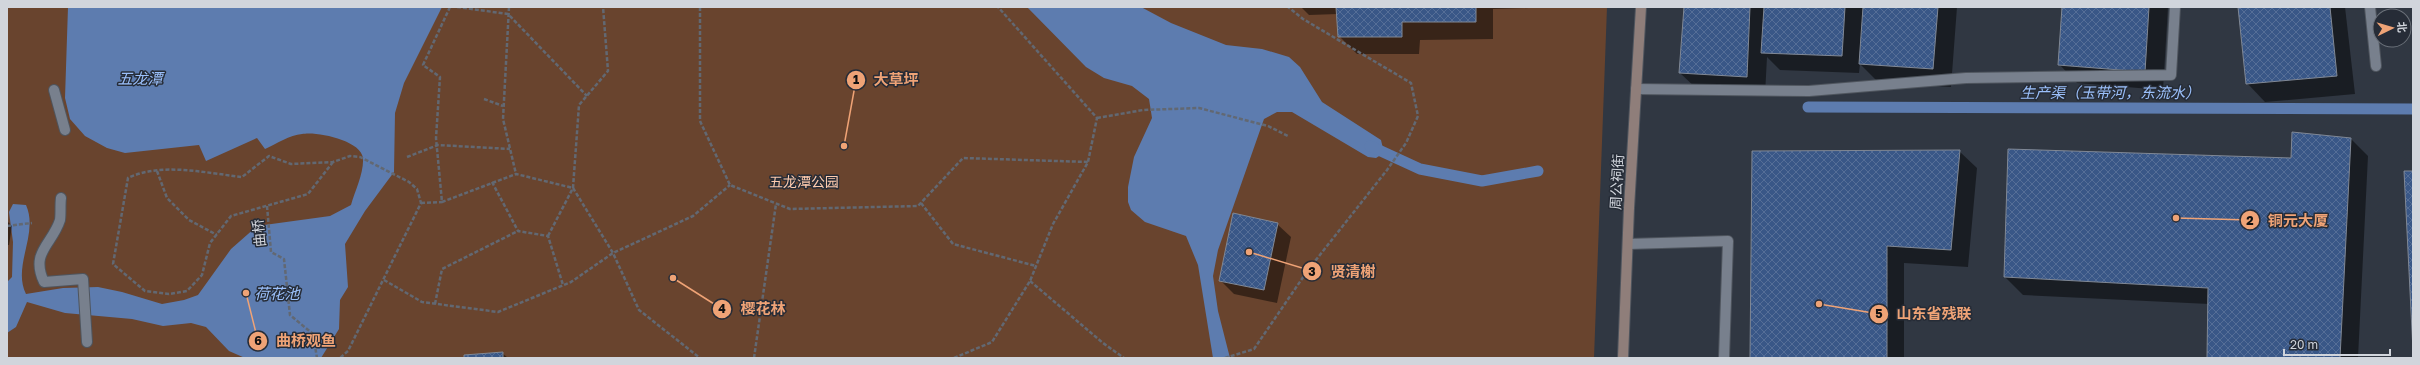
<svg xmlns="http://www.w3.org/2000/svg" width="2420" height="365" viewBox="0 0 2420 365" font-family="'Golos Text','Noto Sans SC',sans-serif">
	<style>
		.green { fill: #69442e }
		.water { fill: #5d7caf }
		.shadow { fill: #0007 }
		.lines { fill: none; stroke-linecap: round; stroke-linejoin: round }
		.stream { stroke: #5d7caf; stroke-width: 11 }
		.building { fill: url(#building-cross-hatch); stroke: #808895 }
		.street-casing { stroke: #4f555e; stroke-width: 12 }
		.secondary-casing { stroke: #4f555e; stroke-width: 12 }
		.path { stroke: #626872; stroke-width: 2.5; stroke-dasharray: 4 2; stroke-linecap: butt }
		.street { stroke: #78808d; stroke-width: 10 }
		.secondary { stroke: #8f7e7a; stroke-width: 10 }
		.labels { text-anchor: middle; stroke-width: 3; stroke-linejoin: round; paint-order: stroke }
		.park-label { font-size: 14px; fill: #fecbae; stroke: #262c37 }
		.street-label { font-size: 14px; fill: #d1d5dc; stroke: #262c37 }
		.water-label { font-size: 15px; font-style: italic; fill: #9bc0fb; stroke: #262c37 }
		.leader { fill: none; stroke: #efa376; stroke-width: 1.5 }
		.callout-dot { fill: #efa376; stroke: #262c37; stroke-width: 1.5 }
		.mark-label { font-size: 12px; text-anchor: middle; font-weight: bold; fill: #111 }
		.callout-label { font-size: 15px; text-anchor: middle; font-weight: bold; fill: #efa376; stroke: #262c37; stroke-width: 3; stroke-linejoin: round; paint-order: stroke }
	</style>
	<defs>
		<pattern id="building-cross-hatch" width="8" height="8" patternUnits="userSpaceOnUse"><rect width="8" height="8" fill="#395787"/><path d="M0 0l8 8M0 8l8-8" fill="none" stroke="#556e97"/></pattern>
	</defs>
	<rect width="100%" height="100%" fill="#303742"/>
	<!-- green -->
	<polygon class="green" points="7,7 1607,7 1594,358 7,358"/>
	<!-- water -->
	<g class="water">
		<path d="M 68,7 L 442,7 L 404,83 L 395,113 L 394,172 L 365,211 L 345,244 L 348,287 L 340,300 L 339,329 L 321,358 L 245,358 L 229,351 L 206,327 L 191,323 L 163,326 L 132,319 L 65,313 L 27,302 L 16,327 L 7,333 L 7,282 L 12,277 L 13,242 L 9,212 L 13,204 L 26,205 C 39,234 12,266 26,294 L 63,288 L 98,287 L 122,292 L 162,304 L 184,300 L 198,295 L 231,249 L 257,226 L 330,216 L 351,205 C 355,191 364,173 363,158 C 361,140 316,131 302,134 C 290,135 276,144 265,149 L 257,138 L 206,161 L 199,145 L 125,153 L 107,148 L 85,136 L 70,119 L 65,98 Z"/>
		<polygon points="1027,7 1141,7 1171,23 1226,45 1262,49 1289,57 1300,67 1322,102 1381,140 1384,153 1376,158 1368,157 1292,112 1277,112 1264,119 1218,250 1213,276 1218,311 1230,358 1213,358 1198,265 1186,236 1145,222 1131,210 1128,202 1128,187 1134,157 1152,118 1149,99 1132,86 1104,78 1086,67"/>
	</g>
	<!-- shadow -->
	<g class="shadow">
		<polygon points="1301,7 1529,7 1529,8 1493,9 1493,39 1420,40 1419,54 1357,54 1339,36 1338,14 1309,15"/>
		<polygon points="1685,7 1957,7 1951,87 1878,82 1860,64 1859,73 1780,70 1767,57 1765,95 1699,91 1680,73"/>
		<polygon points="2063,7 2168,7 2163,90 2077,83 2059,64"/>
		<polygon points="2239,7 2345,7 2355,94 2265,102 2247,83"/>
		<polygon points="2350,138 2368,156 2358,358 2208,358 2209,304 2023,295 2005,277"/>
		<polygon points="1959,151 1977,168 1968,267 1904,263 1904,358 1751,358"/>
		<polygon points="7,221 12,226 9,245 7,245"/>
		<polygon points="1277,224 1291,237 1277,303 1234,294 1220,280"/>
		<polygon points="502,353 508,358 465,358"/>
	</g>
	<g class="lines">
		<!-- stream -->
		<g class="stream">
			<polyline points="1808,107 2413,109"/>
			<polyline points="1370,146 1420,169 1482,181 1538,171"/>
		</g>
	</g>
	<!-- building -->
	<g class="building">
		<polygon points="1336,7 1476,7 1476,22 1402,22 1402,37 1338,37"/>
		<polygon points="1684,7 1750,7 1747,77 1679,73"/>
		<polygon points="1764,7 1845,7 1842,56 1761,53"/>
		<polygon points="1863,7 1938,7 1933,69 1859,64"/>
		<polygon points="2062,7 2149,7 2145,72 2058,65"/>
		<polygon points="2238,7 2330,7 2337,76 2246,84"/>
		<polygon points="2292,132 2351,138 2340,358 2207,358 2208,288 2004,277 2008,149 2291,158"/>
		<polygon points="1960,150 1951,250 1887,246 1887,358 1750,358 1752,151"/>
		<polygon points="2404,171 2413,171 2413,351"/>
		<polygon points="1233,213 1278,223 1264,290 1219,281"/>
		<polygon points="503,352 503,358 464,358 464,355"/>
	</g>
	<g class="lines">
		<defs>
			<g id="street">
				<polyline points="2370,7 2376,66"/>
				<polyline points="1636,89 1809,91 1966,78 2171,75 2175,7"/>
				<polyline points="54,90 65,130"/>
				<path d="M 61,198 C 60,205 61,213 60,220 C 52,245 30,252 44,282 L 83,279 L 87,342"/>
				<polyline points="1628,244 1728,241 1724,358"/>
			</g>
			<polyline id="secondary" points="1623,358 1629,208 1641,7"/>
		</defs>
		<!-- street casing -->
		<use href="#street" class="street-casing"/>
		<!-- secondary casing -->
		<use href="#secondary" class="secondary-casing"/>
		<!-- path -->
		<g class="path">
			<polyline points="450,7 423,65 440,77 436,138 442,202 516,174 573,188 613,253 639,310 700,358"/>
			<polyline points="457,7 508,14 587,96"/>
			<polyline points="509,7 503,119 516,174"/>
			<polyline points="700,7 700,121 730,185 790,209 918,206 963,158 1088,162"/>
			<polyline points="484,99 503,106"/>
			<polyline points="1097,118 1143,110 1199,108 1268,126 1288,136"/>
			<polyline points="407,157 438,145 510,149"/>
			<path d="M 333,162 L 308,194 L 231,216 L 210,243 L 202,275 L 187,291 L 169,294 L 145,291 L 113,264 L 128,178 C 161,162 206,173 242,177 L 269,156 L 291,164 L 333,162 L 350,156 L 360,157 L 409,182 L 417,189 L 421,203 L 348,351 L 340,358"/>
			<polyline points="157,171 167,198 189,220 217,235"/>
			<polyline points="492,182 518,231 548,236 563,285"/>
			<polyline points="421,203 442,202"/>
			<polyline points="921,203 953,244 1036,266"/>
			<polyline points="267,206 271,252 284,259 290,315 313,334 317,358"/>
			<polyline points="7,226 32,223"/>
			<polyline points="548,236 573,188 579,105 608,71 603,7"/>
			<polyline points="384,280 422,302 498,312 571,282 613,253 693,216 730,185"/>
			<polyline points="1030,281 1103,343 1124,358"/>
			<polyline points="435,304 442,269 518,231"/>
			<polyline points="754,358 776,204"/>
			<polyline points="954,358 992,342 1030,281 1053,224 1088,162 1097,118 998,7"/>
			<polyline points="1225,358 1254,349 1308,270 1387,170 1406,143 1418,116 1411,83 1303,19 1288,7"/>
		</g>
		<!-- street -->
		<use href="#street" class="street"/>
		<!-- secondary -->
		<use href="#secondary" class="secondary"/>
	</g>
	<g class="labels">
		<!-- park labels -->
		<g class="park-label">
			<text x="804" y="187">五龙潭公园</text>
		</g>
		<!-- street labels -->
		<g class="street-label">
			<text transform="translate(1617 182) rotate(-87)" y="5">周公祠街</text>
			<text transform="translate(259 233) rotate(-96)" y="5">曲桥</text>
		</g>
		<!-- water labels -->
		<g class="water-label">
			<text x="140" y="84">五龙潭</text>
			<text x="2110" y="98">生产渠（玉带河，东流水）</text>
			<text x="277" y="299">荷花池</text>
		</g>
	</g>
	<!-- callouts -->
	<path class="leader" d="M844 146L856 80M2176 218L2250 220M1249 252L1312 271M673 278L722 309M1819 304L1879 314M246 293L258 341"/>
	<g class="callout-dot">
		<circle cx="844" cy="146" r="4"/>
		<circle cx="2176" cy="218" r="4"/>
		<circle cx="1249" cy="252" r="4"/>
		<circle cx="673" cy="278" r="4"/>
		<circle cx="1819" cy="304" r="4"/>
		<circle cx="246" cy="293" r="4"/>
		<circle cx="856" cy="80" r="10"/>
		<circle cx="2250" cy="220" r="10"/>
		<circle cx="1312" cy="271" r="10"/>
		<circle cx="722" cy="309" r="10"/>
		<circle cx="1879" cy="314" r="10"/>
		<circle cx="258" cy="341" r="10"/>
	</g>
	<g class="mark-label">
		<text x="856" y="84">1</text>
		<text x="2250" y="225">2</text>
		<text x="1312" y="276">3</text>
		<text x="722" y="313">4</text>
		<text x="1879" y="318">5</text>
		<text x="258" y="345">6</text>
	</g>
	<g class="callout-label">
		<text x="896" y="85">大草坪</text>
		<text x="2298" y="226">铜元大厦</text>
		<text x="1353" y="277">贤清榭</text>
		<text x="763" y="314">樱花林</text>
		<text x="1934" y="319">山东省残联</text>
		<text x="306" y="346">曲桥观鱼</text>
	</g>
	<!-- border -->
	<rect width="2420" height="365" fill="none" stroke="#d1d5dc" stroke-width="16"/>
	<!-- north arrow -->
	<g transform="translate(2392 28) rotate(85)"><circle r="19" fill="#262c37" stroke="#6a7079"/>
	<path d="M0-3L7 15L0 10L-7 15Z" fill="#efa376"/>
	<text y="-6" font-size="11" font-weight="bold" text-anchor="middle" fill="#d1d5dc">北</text>
	</g>
	<!-- scale -->
	<path d="M2284 349v6h106v-6" fill="none" stroke="#d1d5dc" stroke-width="2"/>
	<text x="2290" y="349" font-size="12" fill="#d1d5dc" stroke="#262c37" stroke-width="3" paint-order="stroke">20 m</text>
</svg>
